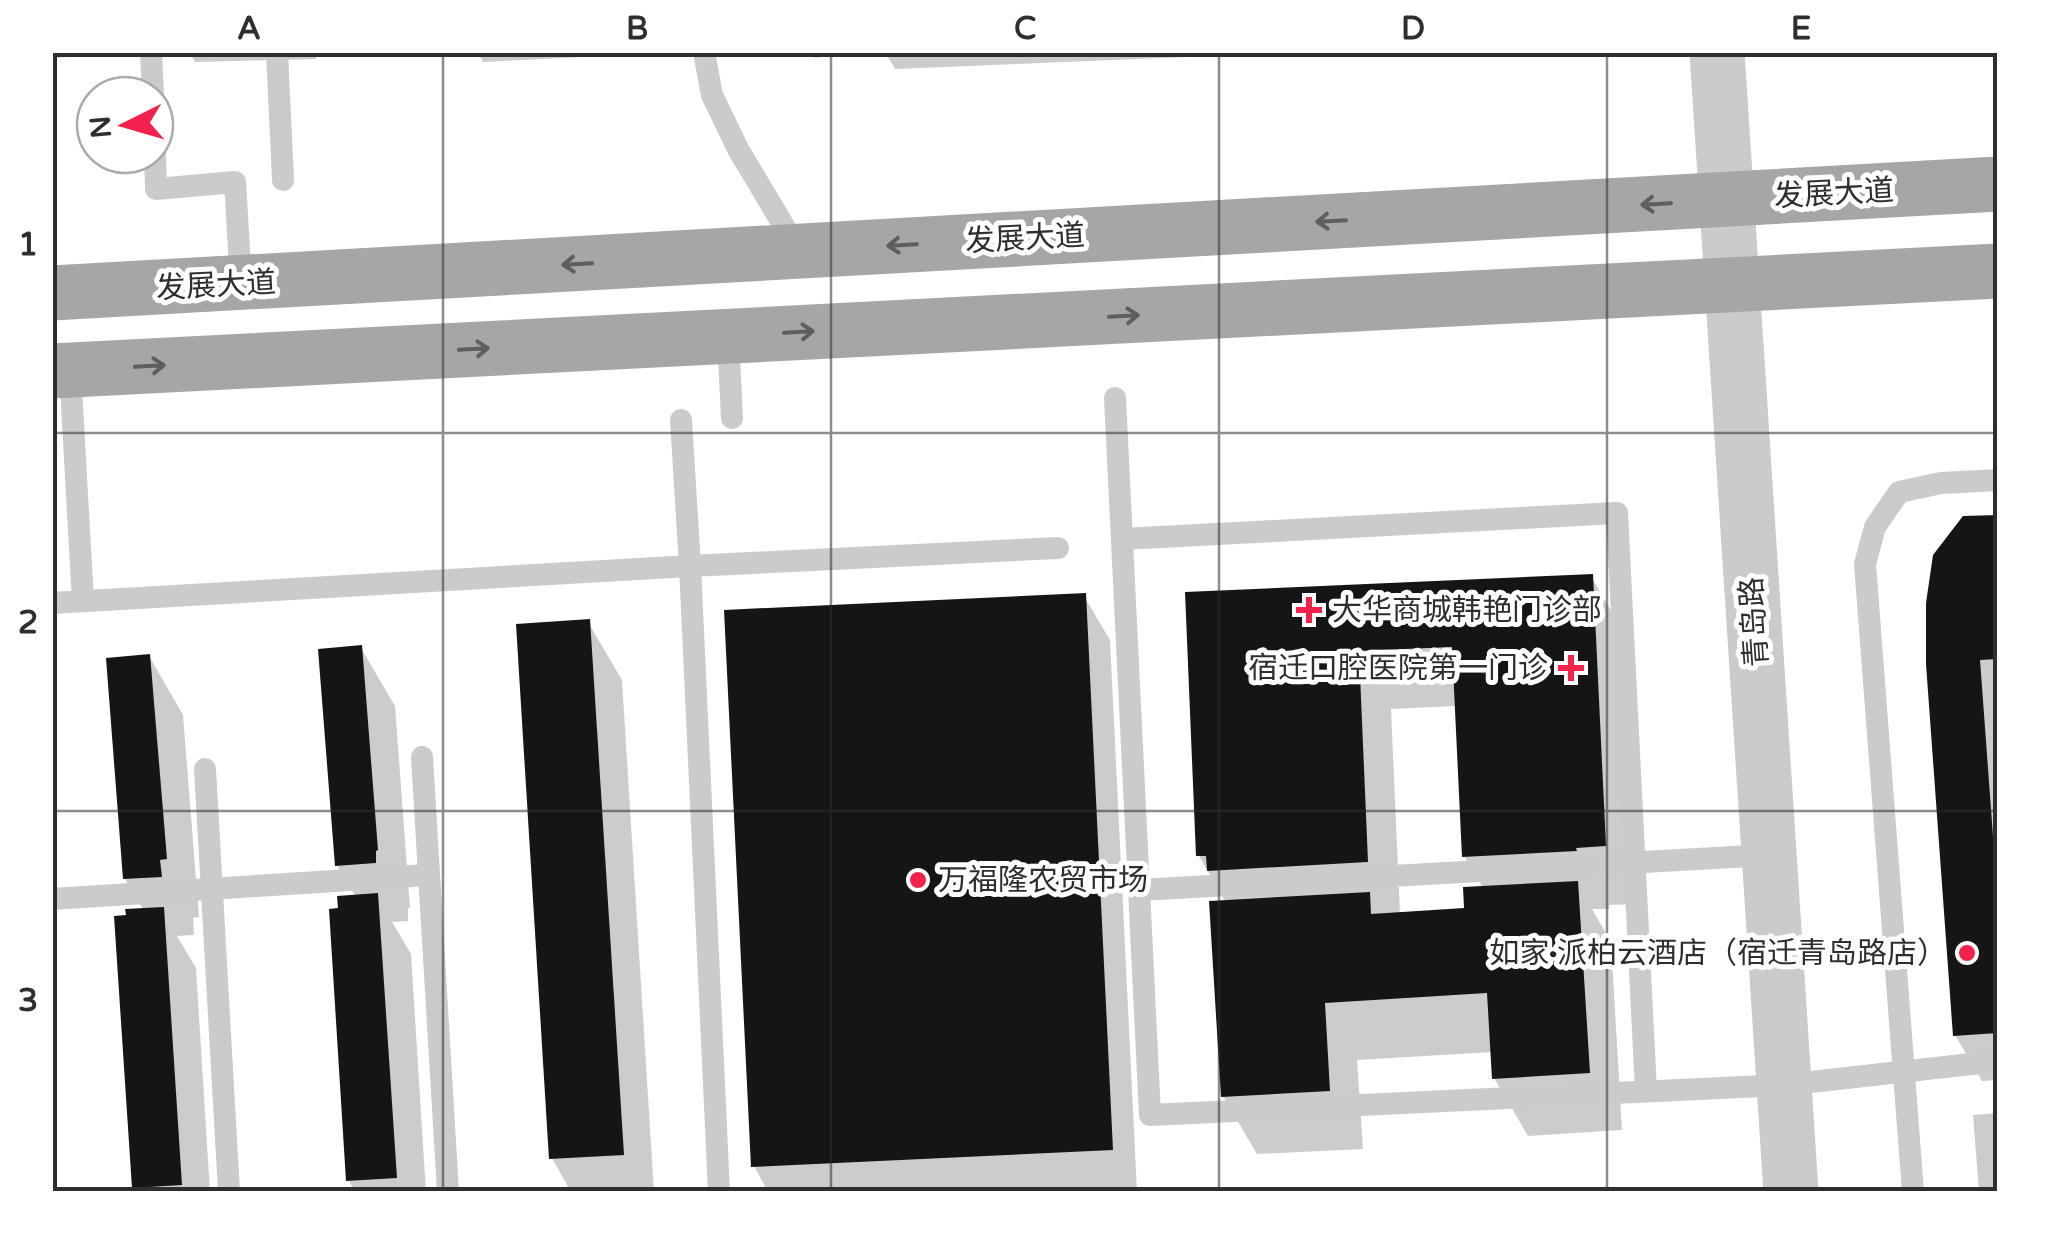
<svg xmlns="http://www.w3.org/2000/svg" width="2050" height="1244" viewBox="0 0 2050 1244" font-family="'Varela Round','Noto Sans SC',sans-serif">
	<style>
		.shadow { fill: #0003; fill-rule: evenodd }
		.building { fill: #151515 }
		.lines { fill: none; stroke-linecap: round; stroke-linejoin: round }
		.service { stroke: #cbcbcb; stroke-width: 22 }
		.tertiary { stroke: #cbcbcb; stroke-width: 55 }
		.primary { stroke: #a6a6a6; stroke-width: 55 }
		.oneway { stroke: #5e5e5e }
		.grid { fill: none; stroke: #2e2e2e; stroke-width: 2.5; stroke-opacity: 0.55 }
		.poi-dot { fill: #f3224c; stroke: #fff; stroke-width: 4 }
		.labels { text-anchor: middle; stroke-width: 10; stroke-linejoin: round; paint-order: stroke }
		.street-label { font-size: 30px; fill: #2e2e2e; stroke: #fff }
		.poi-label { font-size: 30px; fill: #2e2e2e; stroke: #fff; text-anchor: start }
		.neatline { fill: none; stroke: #2e2e2e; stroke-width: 4 }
		.grid-label { font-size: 32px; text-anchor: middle; font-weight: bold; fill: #2e2e2e }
	</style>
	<rect width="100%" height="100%" fill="#fff"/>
	<!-- shadow -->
	<g class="shadow">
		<polygon points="52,52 160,52 52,58"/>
		<polygon points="189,52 316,52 316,59 195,62"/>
		<polygon points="477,52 660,52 660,53 483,62"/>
		<polygon points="812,52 861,52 815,58"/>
		<polygon points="885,52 1311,52 895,69"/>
		<polygon points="1998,517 1998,1080 1982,1081 1955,1035 1928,664"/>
		<path d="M 1591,576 L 1625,635 L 1638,904 L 1609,905 L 1609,909 L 1592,909 L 1611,942 L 1622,1130 L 1528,1136 L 1494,1078 L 1493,1052 L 1357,1060 L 1363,1149 L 1257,1154 L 1223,1096 L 1226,903 L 1199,856 L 1188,595 ZM 1457,706 L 1464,856 L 1483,888 L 1466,910 L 1400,914 L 1391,709 Z"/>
		<polygon points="1084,596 1110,640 1137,1192 768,1192 754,1166"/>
		<polygon points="588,622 622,680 654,1192 571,1192 552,1158"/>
		<polygon points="361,648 395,706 410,908 408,908 408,921 392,922 411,954 426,1192 355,1192 349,1181 341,910 356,897 337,865"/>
		<polygon points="149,656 183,715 199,917 193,918 194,935 177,936 196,968 210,1192 137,1192 134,1187 144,911 125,879"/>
		<polygon points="1998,1113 1998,1192 1979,1192 1973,1115"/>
	</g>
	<!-- building -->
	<g class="building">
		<polygon points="1998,515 1998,659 1980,660 1998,904 1998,1033 1953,1036 1926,664 1926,603 1933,555 1963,516"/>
		<polygon points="1593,574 1606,846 1576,848 1577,851 1462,857 1452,647 1359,651 1368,862 1207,871 1206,856 1196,856 1185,592"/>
		<polygon points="1086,593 1113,1150 751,1167 724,610"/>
		<polygon points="590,619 624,1155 549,1159 516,624"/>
		<polygon points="362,645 378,850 376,851 376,863 335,866 318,649"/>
		<polygon points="150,654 167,859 160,860 162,877 123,879 106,658"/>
		<polygon points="1578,881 1590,1073 1492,1079 1487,993 1325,1003 1330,1091 1221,1097 1209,901 1370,892 1371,914 1464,908 1463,887"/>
		<polygon points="378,893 397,1178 346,1181 329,909 338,908 337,896"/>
		<polygon points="164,907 182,1185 132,1188 114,916 126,915 125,909"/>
	</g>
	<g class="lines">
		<!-- service -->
		<g class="service">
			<polyline points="151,52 153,95"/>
			<polyline points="277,52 283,180"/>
			<polyline points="704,52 712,95 738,149 797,248"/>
			<polyline points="155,155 156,189 235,182 241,283"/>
			<polyline points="728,336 732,418"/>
			<polyline points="70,370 83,601"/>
			<polyline points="1115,398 1150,1115 1784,1085 1998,1061"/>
			<polyline points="681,420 690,566 1058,548"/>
			<polyline points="1122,539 1617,513 1646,1091"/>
			<polyline points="52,603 690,566 719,1192"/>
			<polyline points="422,757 448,1192"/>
			<polyline points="205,769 229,1192"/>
			<polyline points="1139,890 1769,855"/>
			<polyline points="52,899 428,875"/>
			<polyline points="1913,1192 1865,564 1875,527 1899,492 1941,483 1998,480"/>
		</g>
		<!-- tertiary -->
		<polyline class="tertiary" points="1717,52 1791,1192"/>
		<!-- primary -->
		<g class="primary">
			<polyline points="52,293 1998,184"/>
			<polyline points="52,371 1998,271"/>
		</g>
	</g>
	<!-- one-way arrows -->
	<defs><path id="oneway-shaft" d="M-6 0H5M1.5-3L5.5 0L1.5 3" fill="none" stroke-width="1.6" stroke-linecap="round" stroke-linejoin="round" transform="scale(2.5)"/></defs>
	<g class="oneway">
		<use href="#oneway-shaft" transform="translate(1656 204) rotate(177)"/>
		<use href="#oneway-shaft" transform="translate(1331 221) rotate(177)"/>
		<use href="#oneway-shaft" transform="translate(902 245) rotate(177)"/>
		<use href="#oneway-shaft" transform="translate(577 264) rotate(177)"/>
		<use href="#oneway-shaft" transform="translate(1124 316) rotate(-3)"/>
		<use href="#oneway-shaft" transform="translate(799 332) rotate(-3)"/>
		<use href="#oneway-shaft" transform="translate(474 349) rotate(-3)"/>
		<use href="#oneway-shaft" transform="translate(150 366) rotate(-3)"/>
	</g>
	<!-- grid -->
	<path class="grid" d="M 443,52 L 443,1192M 831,52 L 831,1192M 1219,52 L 1219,1192M 1607,52 L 1607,1192M 52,433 L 1998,433M 52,811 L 1998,811"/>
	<!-- markers -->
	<g class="poi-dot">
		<path d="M1304 595h10v10h10v10h-10v10h-10v-10h-10v-10h10z"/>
		<path d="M1566 653h10v10h10v10h-10v10h-10v-10h-10v-10h10z"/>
		<circle cx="918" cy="880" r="10"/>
		<circle cx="1967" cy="953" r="10"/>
	</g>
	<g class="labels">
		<!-- street labels -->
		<g class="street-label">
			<text transform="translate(1834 193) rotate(-3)" y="10">发展大道</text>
			<text transform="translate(1025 238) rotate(-3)" y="10">发展大道</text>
			<text transform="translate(216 285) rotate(-3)" y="10">发展大道</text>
			<text transform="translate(1754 622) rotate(-94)" y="10">青岛路</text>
		</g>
		<!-- poi labels -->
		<g class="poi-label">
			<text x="1332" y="620">大华商城韩艳门诊部</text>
			<text x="1548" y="678" text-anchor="end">宿迁口腔医院第一门诊</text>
			<text x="938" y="890">万福隆农贸市场</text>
			<text x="1947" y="963" text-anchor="end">如家·派柏云酒店（宿迁青岛路店）</text>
		</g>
	</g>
	<!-- border -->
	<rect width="2050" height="1244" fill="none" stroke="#ffffff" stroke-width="110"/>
	<!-- north arrow -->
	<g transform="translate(125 125) rotate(265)"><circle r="48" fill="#ffffff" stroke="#ababab" stroke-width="2.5"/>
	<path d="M0-8L18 38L0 25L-18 38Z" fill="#f3224c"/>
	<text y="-15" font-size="28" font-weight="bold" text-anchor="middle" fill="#2e2e2e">N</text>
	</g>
	<rect x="55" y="55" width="1940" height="1134" class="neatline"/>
	<g class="grid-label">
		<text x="249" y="39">A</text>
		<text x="637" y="39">B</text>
		<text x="1025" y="39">C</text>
		<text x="1413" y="39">D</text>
		<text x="1801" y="39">E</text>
		<text x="28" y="255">1</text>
		<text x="28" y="633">2</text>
		<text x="28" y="1011">3</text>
	</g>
</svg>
